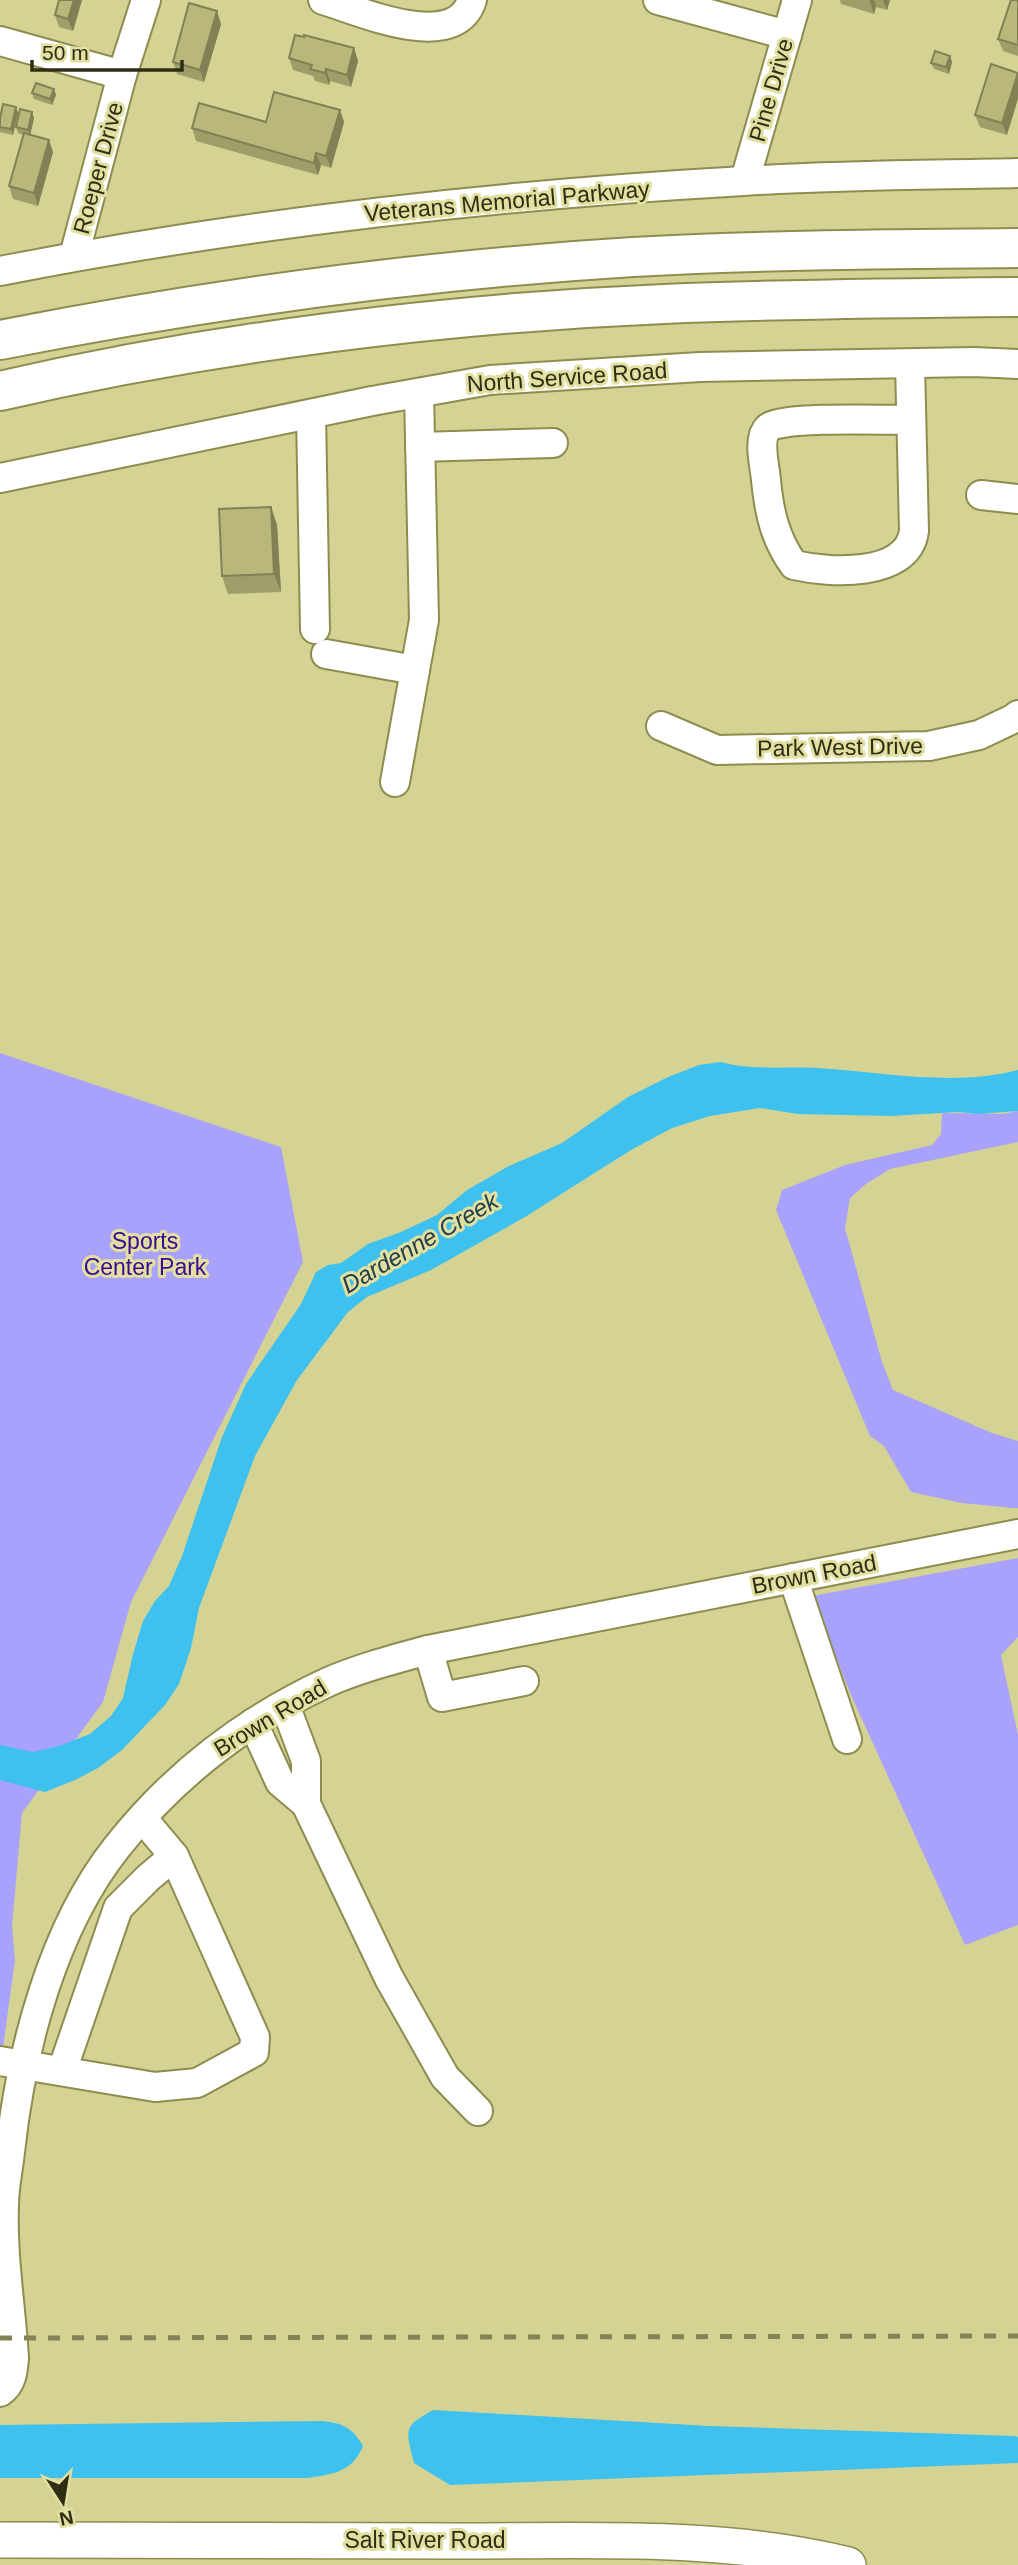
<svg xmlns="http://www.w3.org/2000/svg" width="1018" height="2565" viewBox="0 0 1018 2565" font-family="Helvetica,sans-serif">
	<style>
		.green { fill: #a9a2fd }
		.water { fill: #3ec1ef }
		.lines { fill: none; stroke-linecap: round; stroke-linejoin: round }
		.minor-casing { stroke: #8e8c4f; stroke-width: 32 }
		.major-casing { stroke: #8e8c4f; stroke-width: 38 }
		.highway-casing { stroke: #8e8c4f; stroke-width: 42 }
		.minor { stroke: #fff; stroke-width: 28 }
		.major { stroke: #fff; stroke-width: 35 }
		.highway { stroke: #fff; stroke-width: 38 }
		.rail { stroke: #858356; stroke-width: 5; stroke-dasharray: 12 12; stroke-linecap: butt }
		.wall { fill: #9f9d68 }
		.shaded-wall { fill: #828055 }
		.building { fill: #b9b779; stroke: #828055; stroke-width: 2 }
		.labels { text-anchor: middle; stroke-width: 6; stroke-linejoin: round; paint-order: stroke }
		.street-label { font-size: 23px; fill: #2f2e15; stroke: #e2e0a0 }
		.park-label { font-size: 23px; fill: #3b0993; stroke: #e2e0a0 }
		.water-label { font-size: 24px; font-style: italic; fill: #25404b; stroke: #e2e0a0 }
	</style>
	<rect width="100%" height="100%" fill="#d5d393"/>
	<!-- green -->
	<g class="green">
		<polygon points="0,1053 281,1147 303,1262 131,1602 103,1702 22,1813 12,1926 15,1960 0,2069"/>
		<polygon points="1018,1111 1018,1142 890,1169 866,1184 850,1198 845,1228 882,1362 893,1390 992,1433 1018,1441 1018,1508 1012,1508 962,1503 911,1492 884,1446 870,1436 776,1210 782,1190 845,1165 932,1145 941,1134 942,1113 1003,1114"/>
		<polygon points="1018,1558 1018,1637 1001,1655 1018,1735 1018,1925 965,1945 850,1693 812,1596"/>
	</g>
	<!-- water -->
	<g class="water">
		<path d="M 721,1062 C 753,1071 785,1066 818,1068 C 883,1072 953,1087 1018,1070 L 1018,1111 L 978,1114 L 958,1112 L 891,1116 L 798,1114 L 760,1108 L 710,1116 L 672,1128 L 631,1150 L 525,1217 L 431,1270 L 367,1297 L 348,1312 L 297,1380 L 255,1456 L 199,1608 L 191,1648 L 179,1684 L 165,1705 L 122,1750 L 98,1768 L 75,1780 L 45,1792 L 0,1780 L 0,1745 L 33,1752 L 59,1746 L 90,1734 L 111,1716 L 123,1698 L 133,1654 L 143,1621 L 155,1601 L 169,1586 L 182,1556 L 222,1437 L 246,1384 L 301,1304 L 316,1272 L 328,1265 L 341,1263 L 368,1244 L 401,1232 L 437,1215 L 467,1190 L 509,1166 L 562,1143 L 628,1097 L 668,1077 L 699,1065 Z"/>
		<path d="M 433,2410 L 709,2426 L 1016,2436 L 1018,2437 L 1018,2463 L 450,2485 L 414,2463 C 406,2430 402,2427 433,2410 Z"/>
		<path d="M 322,2421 C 343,2423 353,2428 363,2446 C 352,2472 334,2474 308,2478 L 0,2478 L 0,2425 Z"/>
	</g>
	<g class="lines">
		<defs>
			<g id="minor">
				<path d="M 323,0 C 360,11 455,54 472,0"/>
				<polyline points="658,0 787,35"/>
				<polyline points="0,41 122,75"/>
				<polyline points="745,180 797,0"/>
				<polyline points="74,256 122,75 146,0"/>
				<path d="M 0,271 C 245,223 495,195 744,181 C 835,175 927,175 1018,173"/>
				<path d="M 910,364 L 914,531 C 908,578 829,573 794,565 C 775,539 769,512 766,480 C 765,466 757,439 768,428 C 778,416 890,420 911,420"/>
				<polyline points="311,414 315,629"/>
				<polyline points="420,447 553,443"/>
				<polyline points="0,478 372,401 490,380 700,367 974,362 1018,364"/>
				<polyline points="981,495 1018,499"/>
				<polyline points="326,654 415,670"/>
				<polyline points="661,726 717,750 929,746 979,735 1013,719 1018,715"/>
				<polyline points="395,782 424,620 419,393"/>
				<polyline points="793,1578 847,1739"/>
				<polyline points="428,1650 442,1697 524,1681"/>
				<polyline points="285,1705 306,1761 306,1804"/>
				<polyline points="253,1723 280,1782 306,1804 389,1978 445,2077 478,2111"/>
				<polyline points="0,2061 155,2087 197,2083 254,2052 255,2037 174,1856 143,1819"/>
				<polyline points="62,2071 118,1908 148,1878 174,1856"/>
				<path d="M 0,2392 C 12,2384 13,2371 14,2358 C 11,2307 2,2256 4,2205 C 4,2188 8,2170 10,2152 C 21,2050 52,1929 117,1847 C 173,1776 246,1720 328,1682 C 360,1668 395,1659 428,1650 L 1018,1534"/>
			</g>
			<path id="major" d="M 0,2540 C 154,2540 308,2541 462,2541 C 591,2541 722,2534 848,2565"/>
			<g id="highway">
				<path d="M 0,340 C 209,299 420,270 633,257 C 761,250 890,249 1018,248"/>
				<path d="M 0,391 C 213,342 446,313 664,304 C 782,299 900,298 1018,297"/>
			</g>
		</defs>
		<!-- minor casing -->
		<use href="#minor" class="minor-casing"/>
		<!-- major casing -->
		<use href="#major" class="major-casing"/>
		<!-- highway casing -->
		<use href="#highway" class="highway-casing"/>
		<!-- minor -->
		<use href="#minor" class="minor"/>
		<!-- major -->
		<use href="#major" class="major"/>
		<!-- highway -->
		<use href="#highway" class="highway"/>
		<!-- rail -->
		<polyline class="rail" points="0,2338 1018,2336"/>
	</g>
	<!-- wall -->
	<g class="wall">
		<polygon points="82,0 73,31 59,27 55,15"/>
		<polygon points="840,0 890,0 887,10 876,7 874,14 841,4"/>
		<polygon points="1018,0 1018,56 1003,51 998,39"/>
		<polygon points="221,24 204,82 177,74 173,62"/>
		<polygon points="354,48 358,61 351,87 330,81 329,85 315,81 313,76 293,70 289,58"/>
		<polygon points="950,56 952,62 949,74 934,69 931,63"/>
		<polygon points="991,64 1007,135 980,127 975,115"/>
		<polygon points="54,89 56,95 52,105 34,99 32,93"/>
		<polygon points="16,107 18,113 13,135 0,132 0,118"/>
		<polygon points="340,110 344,122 331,168 321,165 318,175 196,141 192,128 266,122"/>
		<polygon points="34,118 30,135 53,152 38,206 13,199 9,186 23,135 18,133 16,127"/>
		<polygon points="271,507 277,525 281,592 228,594 222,576"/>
	</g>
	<!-- shaded-wall -->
	<g class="shaded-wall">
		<polygon points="74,0 82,0 73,31 68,19"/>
		<polygon points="870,0 874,0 876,7 874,14 870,2"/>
		<polygon points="883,0 890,0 887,10"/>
		<polygon points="217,11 221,24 204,82 200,70"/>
		<polygon points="354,48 358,61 351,87 347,75"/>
		<polygon points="950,56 952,62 949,74 946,67"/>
		<polygon points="326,69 330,81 329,85 325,73"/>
		<polygon points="1018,73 1018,99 1007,135 1002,123"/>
		<polygon points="54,89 56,95 52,105 50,99"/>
		<polygon points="16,107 18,113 13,135 11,129"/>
		<polygon points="340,110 344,122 331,168 326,156"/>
		<polygon points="32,112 34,118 30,136 28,130"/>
		<polygon points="49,140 53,152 38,206 34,193"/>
		<polygon points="316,153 321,165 318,175 314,163"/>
		<polygon points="271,507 277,525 281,592 274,574"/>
	</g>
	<!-- building -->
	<g class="building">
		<polygon points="59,0 74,0 68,19 55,15"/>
		<polygon points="1011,0 1018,0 1018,45 998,39"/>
		<polygon points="189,3 217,11 200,70 173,62"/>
		<polygon points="295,35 304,37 304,35 354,48 347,75 326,69 325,73 310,69 312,65 289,58"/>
		<polygon points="935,51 950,56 946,67 931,63"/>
		<polygon points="991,64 1018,73 1002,123 975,115"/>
		<polygon points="36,83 54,89 50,99 32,93"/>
		<polygon points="274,92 340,110 326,156 316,153 314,163 192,128 199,103 266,122"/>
		<polygon points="3,104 16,107 11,129 0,127 0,118"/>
		<polygon points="20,109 32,112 28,130 16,127"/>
		<polygon points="24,133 49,140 34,193 9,186"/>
		<polygon points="271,507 274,574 222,576 219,509"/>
	</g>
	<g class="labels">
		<!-- street labels -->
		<g class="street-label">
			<text transform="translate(771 90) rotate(-74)" y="8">Pine Drive</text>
			<text transform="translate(98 168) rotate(-75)" y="8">Roeper Drive</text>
			<text transform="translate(507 201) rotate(-5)" y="8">Veterans Memorial Parkway</text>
			<text transform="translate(567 377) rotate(-4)" y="8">North Service Road</text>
			<text transform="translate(840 747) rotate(-1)" y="8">Park West Drive</text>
			<text transform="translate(814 1574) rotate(-11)" y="8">Brown Road</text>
			<text transform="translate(270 1718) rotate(-31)" y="8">Brown Road</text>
			<text x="425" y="2548">Salt River Road</text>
		</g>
		<!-- park labels -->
		<g class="park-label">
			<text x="145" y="1249">Sports<tspan x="145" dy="26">Center Park</tspan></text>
		</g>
		<!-- water labels -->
		<g class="water-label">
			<text transform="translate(420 1243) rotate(-30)" y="8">Dardenne Creek</text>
		</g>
	</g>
	<!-- north arrow -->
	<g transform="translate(63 2502) rotate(168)" stroke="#e2e0a0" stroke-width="5" paint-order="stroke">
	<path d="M0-5L12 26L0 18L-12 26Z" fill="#2f2e15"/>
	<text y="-10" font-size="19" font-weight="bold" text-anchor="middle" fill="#2f2e15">N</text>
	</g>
	<!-- scale -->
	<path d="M32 60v10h150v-10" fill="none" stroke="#2f2e15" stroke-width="3.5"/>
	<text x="42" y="60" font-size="21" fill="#2f2e15" stroke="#e2e0a0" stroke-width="5" paint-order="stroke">50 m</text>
</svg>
